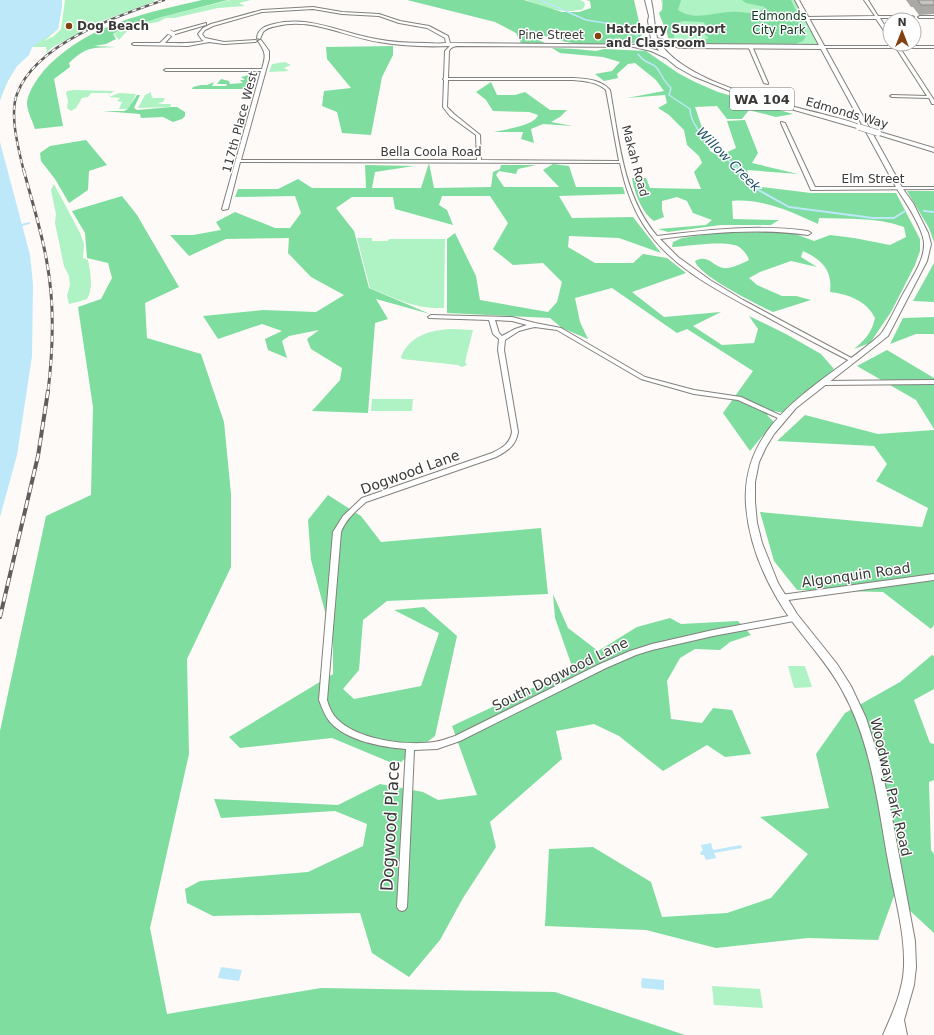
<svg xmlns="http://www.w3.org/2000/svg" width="934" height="1035" viewBox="0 0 934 1035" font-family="'DejaVu Sans',sans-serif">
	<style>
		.green { fill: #aff2c4 }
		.forest { fill: #7edd9f }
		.water { fill: #bce8f9 }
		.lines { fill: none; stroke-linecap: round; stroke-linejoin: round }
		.stream-far1 { stroke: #bce8f9; stroke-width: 1.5 }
		.stream { stroke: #bce8f9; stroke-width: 2 }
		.street-casing { stroke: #82807d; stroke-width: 2 }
		.secondary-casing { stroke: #82807d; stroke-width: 2 }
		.primary-casing { stroke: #82807d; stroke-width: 2 }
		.street { fill: #fff; fill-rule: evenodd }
		.secondary { fill: #fff; fill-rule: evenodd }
		.primary { fill: #fff; fill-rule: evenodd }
		.rail-far2-casing { stroke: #5f5e5d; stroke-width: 2.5 }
		.rail-far1-casing { stroke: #5f5e5d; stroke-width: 3 }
		.rail-casing { stroke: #5f5e5d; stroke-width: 4 }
		.rail-far2 { stroke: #fff; stroke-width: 1.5; stroke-dasharray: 4.5; stroke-linecap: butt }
		.rail-far1 { stroke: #fff; stroke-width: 2; stroke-dasharray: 6; stroke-linecap: butt }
		.rail { stroke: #fff; stroke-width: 2.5; stroke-dasharray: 8; stroke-linecap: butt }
		.street-bridge-casing { stroke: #82807d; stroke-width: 5.5; stroke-linecap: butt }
		.primary-bridge-casing { stroke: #82807d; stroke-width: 7; stroke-linecap: butt }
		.street-bridge { stroke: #fff; stroke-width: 4.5 }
		.primary-bridge { stroke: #fff; stroke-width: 6 }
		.wall { fill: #aaa8a5 }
		.building { fill: #c6c3c0; stroke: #8b8886 }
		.poi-dot { fill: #834110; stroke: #fff; stroke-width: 1.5 }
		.labels { text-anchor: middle; stroke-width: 3; stroke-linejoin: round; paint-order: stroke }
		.far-park-label { font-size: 12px; fill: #103820; stroke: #fff }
		.far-poi-label { font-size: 12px; font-weight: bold; fill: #3a3938; stroke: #fff; text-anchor: start }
		.far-street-label { font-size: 12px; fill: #3a3938; stroke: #fff }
		.shield { fill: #fff; stroke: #757474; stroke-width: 1 }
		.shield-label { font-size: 13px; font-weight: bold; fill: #3a3938 }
		.far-water-label { font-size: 13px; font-style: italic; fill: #1c5163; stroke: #fff }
		.street-label { font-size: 14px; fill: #3a3938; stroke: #fff }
		.near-street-label { font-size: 17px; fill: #3a3938; stroke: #fff }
	</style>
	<rect width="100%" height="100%" fill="#fdfaf7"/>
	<!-- green -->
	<g class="green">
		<path d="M 0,0 L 62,0 L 62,6 L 58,29 L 44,41 L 54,36 L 61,29 L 65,0 L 155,0 L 153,2 L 102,21 L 51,48 L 47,53 L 46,47 L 32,47 C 28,57 24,58 17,66 C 9,76 5,88 0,100 Z"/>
		<polygon points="230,0 251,0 239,3 245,6 218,8 174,18 166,18 158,22 146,24 127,31 119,40 114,34 120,30 166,16"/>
		<path d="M 526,0 L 580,0 L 584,2 L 585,5 L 583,9 C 563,15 544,7 526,0 Z"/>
		<polygon points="661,0 797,0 822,47 673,43"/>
		<polygon points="285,62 291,65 284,68 289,71 269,72 272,64"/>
		<polygon points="74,90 114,91 107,96 110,93 91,93 88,97 82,98 76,108 71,111 67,108 68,101 66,93 67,91"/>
		<polygon points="151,92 151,95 153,96 151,98 165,98 163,102 157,103 163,104 171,104 170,107 138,108 145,95"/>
		<polygon points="119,93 136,94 129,109 119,109 122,102 117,101 120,98 109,97"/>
		<path d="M 54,184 L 80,233 L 84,244 L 83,258 L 88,260 C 90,272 94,287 87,299 L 81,301 L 69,304 L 67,296 L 70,285 L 69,276 L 64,266 L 55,223 L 56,214 L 51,190 Z"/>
		<path d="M 357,238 L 372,238 L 372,241 L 388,241 L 389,239 L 445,239 L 444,308 C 414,309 397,299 370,288 Z"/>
		<path d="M 451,329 L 473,330 L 465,362 L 467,365 L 462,367 L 458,365 L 402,359 L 401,357 C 409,336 430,330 451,329 Z"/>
		<polygon points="372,399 413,399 412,411 371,411"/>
		<polygon points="788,666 805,666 812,687 794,688"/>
		<polygon points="712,986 760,989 763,1008 714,1005"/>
	</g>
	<!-- forest -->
	<g class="forest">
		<path d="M 202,0 L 228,0 L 162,17 L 118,31 L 113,34 L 116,39 L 106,44 L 94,46 L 115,47 C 92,48 87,46 69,63 L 70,67 L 54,79 L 63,126 L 35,129 C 33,122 27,111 27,103 C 28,90 41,73 50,64 C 93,23 146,13 202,0 Z"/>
		<path d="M 407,0 L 524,0 L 562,12 L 579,12 L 591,8 L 590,1 L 586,0 L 634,0 L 642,35 L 634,43 C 612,43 578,48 557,39 L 562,35 L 551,38 L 535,33 L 529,35 L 545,43 L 521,43 L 516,33 L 495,22 Z"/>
		<path d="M 663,0 L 681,0 L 678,10 C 694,21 712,13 730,12 C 740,11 749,14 758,13 L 765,7 L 746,3 L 742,0 L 791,0 L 807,34 L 803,41 L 795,44 L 705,43 L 700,41 L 709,38 L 704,34 L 714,32 L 703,22 L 683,21 L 674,24 L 674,39 L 668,38 C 668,31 661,21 659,13 L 662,10 Z"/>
		<polygon points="393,46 393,55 382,77 371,135 342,133 337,112 322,106 324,91 351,88 327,59 326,47"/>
		<path d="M 552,48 L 575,49 L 596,51 L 604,49 L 646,51 L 678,73 L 695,82 L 718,92 L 793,114 L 776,117 L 749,110 L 742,119 L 727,119 L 717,106 L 695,107 L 710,151 L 719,156 L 736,148 L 727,121 L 745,120 L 758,153 L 752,163 L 798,174 L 747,170 L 754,186 L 811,193 L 896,193 L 920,239 L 920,251 L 915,265 L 891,312 L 870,343 L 854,349 C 865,340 872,332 875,318 C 867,301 848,294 830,292 C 833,270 821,259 803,251 L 801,257 L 817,267 L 791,261 L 760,272 L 749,278 L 757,285 L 782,296 L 796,296 L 811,300 L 773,312 C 758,305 698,275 695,261 C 711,253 713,270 728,268 C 735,267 743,263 749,260 C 747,254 741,246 734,245 C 717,241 690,246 672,247 L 673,242 L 682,238 L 716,233 L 762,232 L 790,232 L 814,241 L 830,235 L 854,238 L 890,245 L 906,237 L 904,227 C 877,217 847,219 819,218 L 818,224 C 792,212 762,198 732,201 L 733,219 L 779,220 L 771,225 L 721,225 L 668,232 L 658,229 L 706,225 L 712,220 L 693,213 L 687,201 L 677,197 L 662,201 L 662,210 L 664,217 L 654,221 C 642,213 634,192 632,178 L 646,178 L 650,188 L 701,189 L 694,172 L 702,163 L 699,156 L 687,145 L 684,130 L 669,115 L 658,108 L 667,103 L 665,95 L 627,98 L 664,91 L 656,80 L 635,63 L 628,64 L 617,74 L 618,78 L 604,81 L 595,74 L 612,71 L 620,62 L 603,57 L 560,53 Z"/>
		<polygon points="257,73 254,89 192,89 193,87 201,85 207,85 214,82 212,86 226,86 227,84 217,84 221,79 229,81 230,84 243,83 240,80 245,80 241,77"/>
		<path d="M 491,82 L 497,95 L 515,95 L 525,92 L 550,110 L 567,110 L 560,117 L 551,122 L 573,126 L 543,124 L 531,129 L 534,143 L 521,139 L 523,132 L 494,132 C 506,129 534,126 538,115 L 529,112 L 493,111 L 486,100 L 476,92 Z"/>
		<polygon points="137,95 140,95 134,108 137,110 172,107 177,107 185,112 185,116 182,119 173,122 163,117 141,118 140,114 102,111 124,111 128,109"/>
		<polygon points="86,140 107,165 89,171 88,190 69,203 55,179 41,161 40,153 50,146"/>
		<polygon points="429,163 434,188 491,187 493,172 500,169 501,165 536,165 518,169 516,174 499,171 496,175 504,187 559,187 543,170 553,164 569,166 576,187 623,187 625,194 559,196 572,218 633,217 661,253 619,238 569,236 568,247 595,263 633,263 643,254 667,258 686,273 632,292 664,317 721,312 693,326 722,345 754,343 758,329 749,316 786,334 821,354 834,369 784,413 773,411 767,415 774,422 750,451 723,413 753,371 687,329 677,333 612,288 575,298 580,322 588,339 562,328 550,318 447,313 447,239 455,233 476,276 480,300 548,312 557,302 562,282 543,263 513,265 493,249 508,223 490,196 442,196 439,205 447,210 453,225 395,209 393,197 352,197 336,208 354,231 369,288 430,314 376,299 388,319 375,323 368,413 312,411 340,380 342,368 311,349 307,339 319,330 289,336 282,341 287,358 268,350 265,339 282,331 262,324 218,339 203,316 263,310 316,312 344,295 311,277 288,253 289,238 226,239 189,256 170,235 193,235 221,230 216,222 235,212 275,228 290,228 301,213 295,196 235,197 238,189 278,189 298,179 312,188 366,188 365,165 414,166 375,172 372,188 421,188"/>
		<polygon points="907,191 934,191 934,242 929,228"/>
		<polygon points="122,196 137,215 179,287 145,303 147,338 201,354 224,422 231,494 231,567 187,659 189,754 150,928 167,1014 321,988 555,992 685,1035 0,1035 0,731 46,516 91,495 93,407 78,307 101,299 112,278 108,263 87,258 85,233 72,211"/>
		<polygon points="934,263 934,302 913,301"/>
		<polygon points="934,317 934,334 916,334 890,344 903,318"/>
		<polygon points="887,350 934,378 934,429 916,400 857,366"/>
		<polygon points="805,415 878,434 934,430 934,625 931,629 883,592 797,590 774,561 760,512 922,527 928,508 876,481 887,464 874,446 777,441"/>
		<polygon points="328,495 361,516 381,542 541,528 548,594 387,601 363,620 359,670 343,689 354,699 421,686 439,633 394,610 424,607 457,636 435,736 397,765 332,738 240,748 229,737 333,674 333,641 311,560 308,520"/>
		<polygon points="553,594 568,628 598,651 637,627 670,618 681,624 738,621 751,635 730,642 720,650 695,649 680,658 667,681 671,719 702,723 713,708 732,710 751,754 725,757 707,745 663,771 619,736 594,724 556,731 562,759 490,822 496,847 463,898 440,940 409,977 372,953 360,913 213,916 187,903 185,889 200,881 308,872 363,846 367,824 335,811 221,818 214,799 338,805 380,784 423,792 438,800 477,795 452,726 573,669 555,618"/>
		<polygon points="932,655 934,656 934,689 914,700 930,743 934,744 934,780 929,782 931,850 934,854 934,933 894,896 878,940 808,938 716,948 646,930 545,926 549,849 593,847 651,882 662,917 727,913 771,898 808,854 760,817 829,808 816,754 845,713 900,682"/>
	</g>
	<!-- water -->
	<g class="water">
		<polygon points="0,0 62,0 62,6 58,29 32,47 29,55 17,66 6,84 0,100"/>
		<polygon points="0,142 30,255 33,284 32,356 17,455 0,517"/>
		<polygon points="711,843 713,850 741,845 742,848 714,853 716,858 706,860 704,855 701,855 700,852 703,851 701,845"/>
		<polygon points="221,967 242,970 239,981 218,978"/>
		<polygon points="642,978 664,980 664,990 642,988 641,984"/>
	</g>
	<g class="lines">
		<!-- stream-far1 -->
		<g class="stream-far1">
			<polyline points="541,0 586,20 625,26 637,36"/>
			<path d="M 638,54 C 645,64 651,62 656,67 C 662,74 663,81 671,88 L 669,95 L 690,109 C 690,132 726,157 742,172"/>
		</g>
		<!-- stream -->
		<g class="stream">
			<polyline points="741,171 753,187 789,207 873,218 894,218 905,211"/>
			<polyline points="924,211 934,212"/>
			<polyline points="22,225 29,223"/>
		</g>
		<defs>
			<g id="street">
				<polygon points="864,0 868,0 878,16 912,16 914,17 912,18 880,18 890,34 890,38 889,38 876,19 807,19 805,18 807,17 875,16"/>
				<path d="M 313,7 L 342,12 L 379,14 L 400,21 L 429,26 L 448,36 L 450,43 L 659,45 L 660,46 L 658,47 L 456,46 L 451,48 L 449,51 L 448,78 L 573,78 C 587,79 600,79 610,90 C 619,140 623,196 657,236 C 708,230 757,224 808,231 L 811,233 L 808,235 C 758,228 709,233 660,239 L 678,257 L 710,280 L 743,300 L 855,360 L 854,361 L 850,361 C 818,345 787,328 756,311 C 717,290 673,268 647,230 C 633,210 625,187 620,163 L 240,162 L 228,209 L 223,210 L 222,209 L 261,71 L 166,71 L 164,70 L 166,69 L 262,69 C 266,55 266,53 258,41 L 260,40 L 261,40 L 269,51 L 269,59 L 241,160 L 477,160 L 476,135 L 450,116 L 443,107 L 444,80 L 443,79 L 444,78 L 445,51 L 450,46 C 427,47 402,46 379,42 C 345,37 312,17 277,26 C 271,27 267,28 263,32 L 260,39 L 257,38 C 258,28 266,26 274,24 C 310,15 341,33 376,39 C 392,42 408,43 425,43 C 432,43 439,44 446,43 L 445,38 L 427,28 L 399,23 L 379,16 L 342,14 L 313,9 L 262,12 L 213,26 L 205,30 L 202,34 L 205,38 L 224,42 L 256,40 L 257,41 L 255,42 L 224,44 L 209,42 L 188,46 L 134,45 L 132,44 L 134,43 L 160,43 L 170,33 L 206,23 L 206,25 L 172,35 L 165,43 C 178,43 191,44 204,41 L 202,40 L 198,34 L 203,28 L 211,24 L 262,10 ZM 448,80 L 573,80 C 585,81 597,82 606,90 L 619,161 L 481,160 L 480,135 L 454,114 L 447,107 Z"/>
				<polygon points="920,16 934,16 934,18 919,18 918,17"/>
				<polygon points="893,44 897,44 898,46 934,46 934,48 900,48 934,100 934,104 932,104 929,98 892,97 890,96 892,95 927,96 896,48 822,48 820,47 822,46 894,46"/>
				<polygon points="749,45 752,46 768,83 768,84 764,83 748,46"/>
				<polygon points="781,122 785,123 815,187 934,187 934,189 811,190 781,123"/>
				<path d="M 431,315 L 512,317 L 535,323 L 561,328 L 645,377 L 694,390 L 741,397 L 784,417 L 785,418 L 784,419 L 780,419 L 738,400 L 694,394 L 641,379 L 557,330 L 535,327 L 530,328 L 519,331 L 505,340 L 504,350 L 518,432 C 516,445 508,451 496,457 L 366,502 C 356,511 346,519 341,532 L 327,700 C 329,707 332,714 337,719 C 358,740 406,746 434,742 C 441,741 448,738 455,736 L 600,664 L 630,651 L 652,644 L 713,630 L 794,615 L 797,616 L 798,618 L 797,620 L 794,621 L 713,636 L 652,650 L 636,655 L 606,668 L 460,741 L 437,749 L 414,750 L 407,907 L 405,910 L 402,911 L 399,910 L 397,907 L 406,749 C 382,747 347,741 330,722 C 325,716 322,708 319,700 L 333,532 L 343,516 L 362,498 L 492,453 C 502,448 510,444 512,432 L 498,350 L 499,339 L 493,334 L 489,320 L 429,318 L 428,317 ZM 495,320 L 512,321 L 527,325 L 515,329 L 502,336 L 499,333 Z"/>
				<polygon points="934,380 934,384 823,385 820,383 823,381"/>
				<polygon points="934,574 934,580 781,601 778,600 777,598 778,596 781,595"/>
			</g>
			<path id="secondary" d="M 795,0 L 799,0 L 903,189 L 913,203 L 928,233 L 931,244 L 927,261 L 888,336 L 796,408 L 774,434 L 766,447 L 759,462 L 755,482 L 755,502 L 757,523 L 762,543 L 778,583 L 797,614 L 837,664 L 851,686 L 866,718 L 879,759 L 889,802 L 915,941 L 916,967 L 914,985 L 904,1020 L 907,1035 L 883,1035 C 893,1012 903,991 904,966 C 905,932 895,899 889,866 C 878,807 872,743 842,690 C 828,664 808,643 791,620 C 767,586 749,546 746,505 C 740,418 826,383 880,335 C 888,326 899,300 906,289 C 913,276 924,260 924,245 C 925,231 905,201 897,189 L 821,49 L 680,48 L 677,46 L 680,44 L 819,45 Z"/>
			<g id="primary">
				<path d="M 645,0 L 651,0 C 654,13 654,25 657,38 L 683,46 L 680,48 L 659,42 C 687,84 774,101 822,114 C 832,117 854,121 862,127 L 857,128 L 735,93 L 693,76 L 677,67 L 666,58 L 651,51 L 634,47 L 634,45 L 636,44 L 659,51 L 651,39 L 648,21 L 649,16 Z"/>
				<polygon points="876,132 880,132 934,148 934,152 876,134"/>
			</g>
		</defs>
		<!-- street casing -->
		<use href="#street" class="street-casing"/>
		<!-- secondary casing -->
		<use href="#secondary" class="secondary-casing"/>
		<!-- primary casing -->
		<use href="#primary" class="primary-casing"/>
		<!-- street -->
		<use href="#street" class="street"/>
		<!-- secondary -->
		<use href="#secondary" class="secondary"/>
		<!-- primary -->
		<use href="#primary" class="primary"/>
		<defs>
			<path id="rail-far2" d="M 24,172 C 19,151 9,115 17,94 C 36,43 117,16 164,0"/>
			<path id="rail-far1" d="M 24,171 C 32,202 42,232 47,263 C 55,305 53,350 48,392"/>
			<polyline id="rail" points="0,617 38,456 48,391"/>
		</defs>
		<!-- rail-far2 casing -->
		<use href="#rail-far2" class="rail-far2-casing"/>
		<!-- rail-far1 casing -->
		<use href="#rail-far1" class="rail-far1-casing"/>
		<!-- rail casing -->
		<use href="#rail" class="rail-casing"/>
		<!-- rail-far2 -->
		<use href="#rail-far2" class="rail-far2"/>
		<!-- rail-far1 -->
		<use href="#rail-far1" class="rail-far1"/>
		<!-- rail -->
		<use href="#rail" class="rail"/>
		<defs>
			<polyline id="street-bridge" points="169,32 173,34"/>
			<polyline id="primary-bridge" points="859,127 878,133"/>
		</defs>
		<!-- street-bridge casing -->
		<use href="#street-bridge" class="street-bridge-casing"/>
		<!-- primary-bridge casing -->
		<use href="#primary-bridge" class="primary-bridge-casing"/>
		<!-- street-bridge -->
		<use href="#street-bridge" class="street-bridge"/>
		<!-- primary-bridge -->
		<use href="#primary-bridge" class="primary-bridge"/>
	</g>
	<!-- wall -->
	<polygon class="wall" points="906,0 934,0 934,14 919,15 913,7 911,7"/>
	<!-- building -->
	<polygon class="building" points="918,0 934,0 934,5 921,5"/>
	<!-- markers -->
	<g class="poi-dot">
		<circle cx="69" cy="26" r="4"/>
		<circle cx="598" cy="36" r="4"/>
	</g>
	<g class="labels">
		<!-- far-park labels -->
		<g class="far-park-label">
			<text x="779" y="20">Edmonds<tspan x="779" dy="14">City Park</tspan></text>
		</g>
		<!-- far-poi labels -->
		<g class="far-poi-label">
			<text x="77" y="30">Dog Beach</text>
			<text x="606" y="33">Hatchery Support<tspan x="606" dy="14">and Classroom</tspan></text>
		</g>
		<!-- far-street labels -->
		<g class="far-street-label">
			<text x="551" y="39">Pine Street</text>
			<text transform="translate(847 113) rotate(16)" y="4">Edmonds Way</text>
			<text transform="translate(240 122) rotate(-75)" y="4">117th Place West</text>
			<text x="431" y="156">Bella Coola Road</text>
			<text transform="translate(635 161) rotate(75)" y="4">Makah Road</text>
			<text x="873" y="183">Elm Street</text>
		</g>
		<!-- shield labels -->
		<rect class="shield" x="730" y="88" width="64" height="22" rx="3"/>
		<g class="shield-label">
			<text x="762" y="104">WA 104</text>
		</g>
		<!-- far-water labels -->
		<g class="far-water-label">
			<text transform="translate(729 159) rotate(45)" y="5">Willow Creek</text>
		</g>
		<!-- street labels -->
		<g class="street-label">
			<text transform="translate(410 472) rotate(-20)" y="5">Dogwood Lane</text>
			<text transform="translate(856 575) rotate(-8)" y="5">Algonquin Road</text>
			<text transform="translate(560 674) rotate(-26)" y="5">South Dogwood Lane</text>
			<text transform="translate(891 787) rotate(77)" y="5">Woodway Park Road</text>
		</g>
		<!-- near-street labels -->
		<g class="near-street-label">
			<text transform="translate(390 826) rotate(-87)" y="6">Dogwood Place</text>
		</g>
	</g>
	<!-- north arrow -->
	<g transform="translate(902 32)"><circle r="19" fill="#ffffff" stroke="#b0b0af"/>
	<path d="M0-3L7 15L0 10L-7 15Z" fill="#834110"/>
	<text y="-6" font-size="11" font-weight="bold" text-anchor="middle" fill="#3a3938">N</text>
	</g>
</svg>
